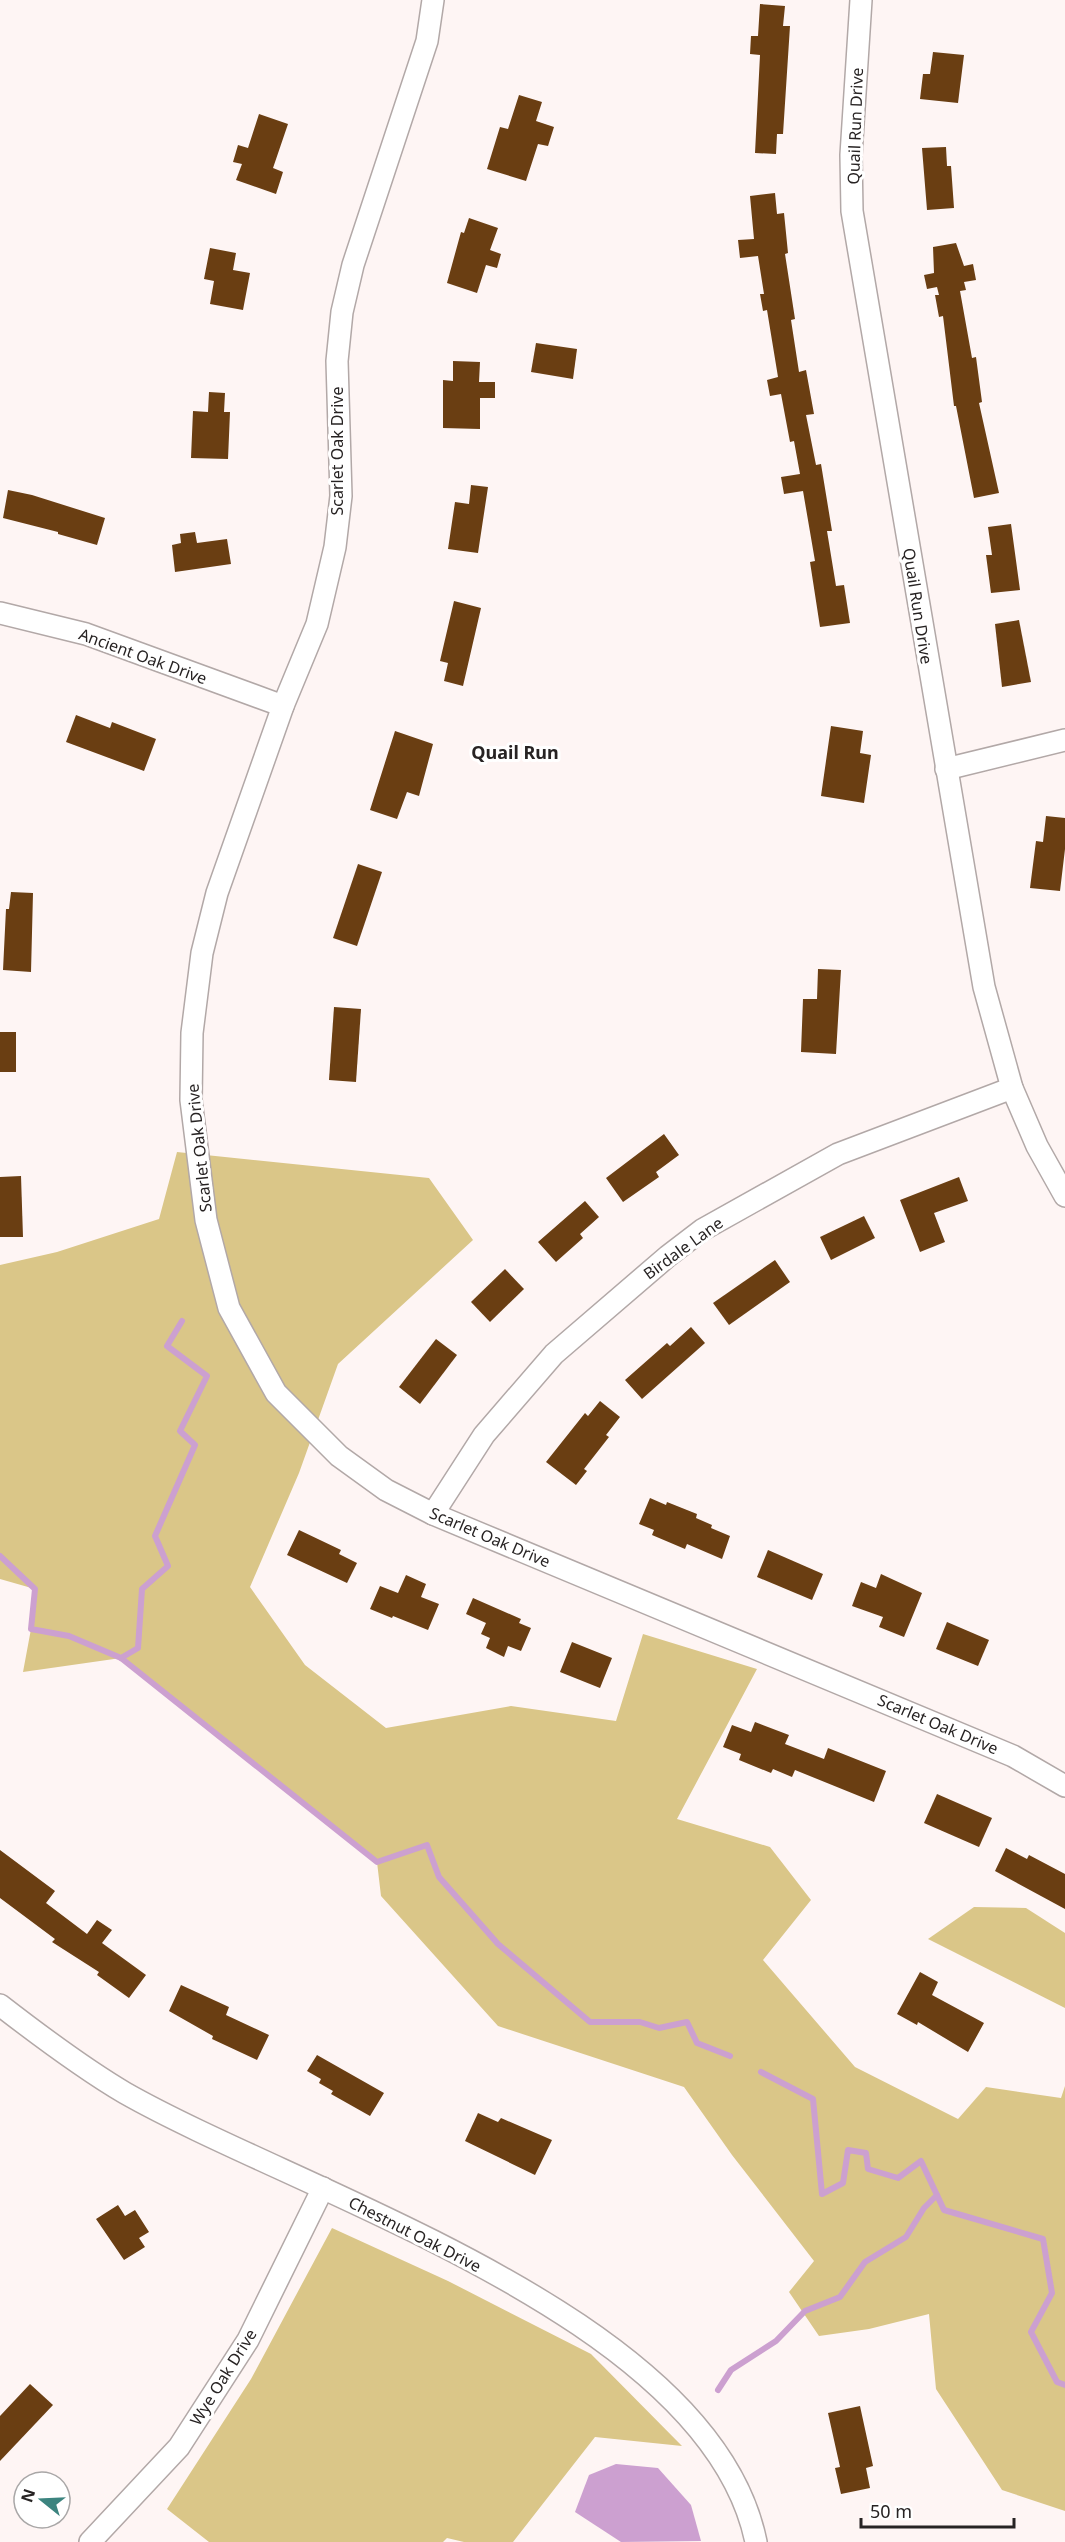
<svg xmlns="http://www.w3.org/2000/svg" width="1065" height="2542" viewBox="0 0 1065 2542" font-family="'Noto Sans',sans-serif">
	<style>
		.forest { fill: #dac688 }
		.water { fill: #cca0d0 }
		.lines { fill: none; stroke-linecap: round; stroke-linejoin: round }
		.stream { stroke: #cca0d0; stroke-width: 6 }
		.building { fill: #6a3e12 }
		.minor-casing { stroke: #b2a8a7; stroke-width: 24 }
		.minor { stroke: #fff; stroke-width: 21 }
		.labels { text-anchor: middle; stroke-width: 6; stroke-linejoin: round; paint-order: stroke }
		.street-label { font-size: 16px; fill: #272323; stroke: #fff }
		.neighbourhood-label { font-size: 18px; font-weight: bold; fill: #272323; stroke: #fff }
	</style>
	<rect width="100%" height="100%" fill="#fef5f4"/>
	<!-- forest -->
	<g class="forest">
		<polygon points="177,1152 429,1178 473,1240 338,1364 299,1473 250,1587 305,1665 386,1728 511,1706 616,1721 643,1634 757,1669 677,1819 770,1847 811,1900 763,1960 855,2067 958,2119 986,2087 1061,2098 1065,2086 1065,2511 1002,2490 936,2389 929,2314 869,2329 819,2336 789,2292 814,2261 732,2155 684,2087 498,2026 381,1896 377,1862 121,1658 23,1672 31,1629 35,1589 0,1579 0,1265 57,1252 159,1219"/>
		<polygon points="974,1907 1026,1908 1065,1933 1065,2008 928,1939"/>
		<polygon points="332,2228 448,2281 591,2354 682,2446 595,2437 513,2542 464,2542 447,2538 443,2542 209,2542 167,2509 251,2379"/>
	</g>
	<!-- water -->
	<polygon class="water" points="616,2464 658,2468 691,2505 701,2541 621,2542 575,2512 589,2475"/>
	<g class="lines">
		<!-- stream -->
		<g class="stream">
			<polyline points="0,1556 35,1589 31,1629 69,1636 121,1658 377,1862 427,1845 439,1877 498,1944 590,2022 640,2022 659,2028 687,2022 697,2043 730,2056"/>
			<polyline points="121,1658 138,1648 142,1589 168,1566 155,1536 195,1445 180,1431 207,1376 167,1346 182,1321"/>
			<polyline points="761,2072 813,2099 822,2194 843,2183 848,2150 866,2153 868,2169 898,2178 921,2161 944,2210 1043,2239 1052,2293 1031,2332 1057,2382 1065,2385"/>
			<polyline points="718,2390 731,2370 776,2341 805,2311 840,2297 865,2262 906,2237 924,2208 937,2195"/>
		</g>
	</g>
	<!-- building -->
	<g class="building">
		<polygon points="760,4 785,6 783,26 790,26 783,134 777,134 776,154 755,153 760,55 750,54 751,36 758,36"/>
		<polygon points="933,52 964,55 958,103 920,99 923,74 930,74"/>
		<polygon points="519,95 542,102 536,121 554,127 548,146 538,144 526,181 487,169 500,127 508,129"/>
		<polygon points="259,114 288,124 273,168 283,172 276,194 236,180 242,164 233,162 238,145 248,148"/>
		<polygon points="946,147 947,166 951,166 954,208 927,210 922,148"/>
		<polygon points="775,193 777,214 784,213 788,253 785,254 795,319 791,320 799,372 806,370 814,414 806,415 816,465 821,464 832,531 827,531 836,586 844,585 850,623 820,627 810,562 815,561 803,491 784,494 781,477 800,474 794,441 790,442 781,394 770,396 767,380 778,377 767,310 763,311 760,294 764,294 758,256 740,258 738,240 754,239 750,196"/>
		<polygon points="469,218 498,228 490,250 501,254 497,268 486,265 477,293 447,283 461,232 464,233"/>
		<polygon points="956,243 964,266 973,264 976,280 964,282 966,290 960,291 972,358 976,357 982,402 979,403 999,493 974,498 956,406 954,406 943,316 939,317 935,295 939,295 937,287 927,289 924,275 934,273 933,247"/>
		<polygon points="210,248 236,253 233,270 250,273 243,310 210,304 214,281 204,279"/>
		<polygon points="536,343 577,349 573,379 531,372"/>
		<polygon points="453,361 480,362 479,382 495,382 495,398 480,398 480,429 443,428 443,380 453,381"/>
		<polygon points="209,392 225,393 224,412 230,412 228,459 191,458 193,411 208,412"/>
		<polygon points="471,485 488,487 478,553 448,549 455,502 469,504"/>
		<polygon points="8,490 32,495 105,518 97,545 58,534 58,532 3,518"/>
		<polygon points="1011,524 1020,590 991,593 986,555 992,555 988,527"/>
		<polygon points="195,532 197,543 227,539 231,564 175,572 172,545 181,543 180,534"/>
		<polygon points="454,601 481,608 463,686 444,681 448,663 440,661"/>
		<polygon points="1019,620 1031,682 1002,687 995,624"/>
		<polygon points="76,715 110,728 112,722 156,739 144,771 66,742"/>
		<polygon points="831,726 863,731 860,753 871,755 864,803 821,796"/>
		<polygon points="395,731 433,744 419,796 407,792 397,819 370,810"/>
		<polygon points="1046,816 1065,818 1065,849 1060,891 1030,888 1036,841 1043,842"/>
		<polygon points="358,864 382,872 357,946 333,938"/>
		<polygon points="11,892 33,893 31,972 3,970 6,909 9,909"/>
		<polygon points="818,969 841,970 836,1054 801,1052 803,999 817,999"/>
		<polygon points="334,1007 361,1009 356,1082 329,1080"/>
		<rect x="0" y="1032" width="16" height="40"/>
		<polygon points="664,1134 679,1155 656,1172 659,1177 623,1202 606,1178"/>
		<polygon points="21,1176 23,1237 0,1237 0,1177"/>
		<polygon points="959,1177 968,1201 934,1213 945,1242 920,1252 900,1200"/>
		<polygon points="585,1201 599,1217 580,1234 583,1238 556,1262 538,1242"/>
		<polygon points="864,1216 875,1238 831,1260 820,1237"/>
		<polygon points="775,1260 790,1282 729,1325 713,1303"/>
		<polygon points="505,1269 524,1289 490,1322 471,1302"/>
		<polygon points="691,1327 705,1343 642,1399 625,1380 667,1343 670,1346"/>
		<polygon points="436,1339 457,1355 420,1404 399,1387"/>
		<polygon points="600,1401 620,1417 606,1435 609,1437 584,1469 587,1471 576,1485 546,1462 585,1413 588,1416"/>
		<polygon points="650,1498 666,1505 667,1502 697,1514 696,1518 712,1525 711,1528 730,1536 722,1559 687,1544 685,1549 652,1535 654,1530 639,1524"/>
		<polygon points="299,1530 341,1550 339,1554 357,1563 347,1583 287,1555"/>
		<polygon points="768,1550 823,1574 812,1600 757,1577"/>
		<polygon points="881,1574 922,1593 904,1637 879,1627 883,1617 852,1606 861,1582 876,1588"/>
		<polygon points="406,1575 426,1584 421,1597 439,1604 428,1630 393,1616 392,1618 370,1609 380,1586 398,1593"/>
		<polygon points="473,1598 521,1619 519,1623 531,1628 521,1651 508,1646 504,1657 486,1648 490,1638 481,1634 486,1623 466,1614"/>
		<polygon points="947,1622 989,1640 978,1666 936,1649"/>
		<polygon points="572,1642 612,1658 600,1688 560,1672"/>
		<polygon points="755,1722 789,1735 785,1744 824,1759 828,1748 886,1771 874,1802 795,1770 792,1777 773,1769 771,1773 739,1760 741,1754 723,1747 732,1725 751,1732"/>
		<polygon points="937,1794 992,1818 979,1847 924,1823"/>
		<polygon points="1006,1848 1027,1859 1029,1855 1065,1874 1065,1909 995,1871"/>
		<polygon points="0,1850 55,1891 46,1903 87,1934 97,1920 112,1930 102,1943 146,1975 129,1998 97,1975 99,1972 52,1942 55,1939 0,1898"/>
		<polygon points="920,1972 938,1982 932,1995 984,2023 968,2052 918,2022 917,2025 897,2014"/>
		<polygon points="181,1985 229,2007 226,2015 269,2035 257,2060 212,2039 213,2036 169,2011"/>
		<polygon points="317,2055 384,2093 370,2116 331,2094 333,2091 319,2083 321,2079 307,2071"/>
		<polygon points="478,2113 498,2122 501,2118 552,2140 535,2175 465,2141"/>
		<polygon points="118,2205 125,2216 135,2210 149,2232 139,2238 145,2247 124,2260 96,2219"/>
		<polygon points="30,2384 53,2405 0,2461 0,2416"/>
		<polygon points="860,2406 873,2466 866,2468 870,2488 841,2494 835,2468 840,2467 828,2413"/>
	</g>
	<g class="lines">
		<defs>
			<g id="minor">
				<polyline points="433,0 427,41 353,265 342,312 337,361 341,496 335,547 317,624 283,706 217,893 202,953 192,1033 191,1100 206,1220 229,1308 276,1393 339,1456 386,1490 433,1514 1013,1756 1065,1786"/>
				<polyline points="861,0 851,155 852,211 984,987 1012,1088 1037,1146 1065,1196"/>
				<polyline points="0,613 86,634 283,706"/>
				<polyline points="946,769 1065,740"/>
				<polyline points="433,1514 484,1435 554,1354 668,1256 702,1230 838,1154 1012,1088"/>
				<path d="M 0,2005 C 40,2036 81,2067 125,2093 C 305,2195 710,2317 756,2542"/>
				<polyline points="90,2542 179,2447 248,2340 323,2188"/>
			</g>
		</defs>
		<!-- minor casing -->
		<use href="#minor" class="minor-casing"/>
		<!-- minor -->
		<use href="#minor" class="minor"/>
	</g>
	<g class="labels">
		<!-- street labels -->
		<g class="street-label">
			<text transform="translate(855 126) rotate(-88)" y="6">Quail Run Drive</text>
			<text transform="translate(337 451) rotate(-90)" y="6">Scarlet Oak Drive</text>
			<text transform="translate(918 606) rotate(81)" y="6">Quail Run Drive</text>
			<text transform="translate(143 656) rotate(20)" y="6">Ancient Oak Drive</text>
			<text transform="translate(199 1148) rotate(-96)" y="6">Scarlet Oak Drive</text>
			<text transform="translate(683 1248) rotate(-36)" y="6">Birdale Lane</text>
			<text transform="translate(490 1537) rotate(23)" y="6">Scarlet Oak Drive</text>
			<text transform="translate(938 1724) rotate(23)" y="6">Scarlet Oak Drive</text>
			<text transform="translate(415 2234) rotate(27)" y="6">Chestnut Oak Drive</text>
			<text transform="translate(223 2377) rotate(-58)" y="6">Wye Oak Drive</text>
		</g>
		<!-- neighbourhood labels -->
		<g class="neighbourhood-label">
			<text x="515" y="759">Quail Run</text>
		</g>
	</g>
	<!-- north arrow -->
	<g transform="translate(42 2500) rotate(288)"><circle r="28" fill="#ffffff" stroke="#a9a7a7" stroke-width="1.5"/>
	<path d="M0-4.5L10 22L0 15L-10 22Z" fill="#3c847f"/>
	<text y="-9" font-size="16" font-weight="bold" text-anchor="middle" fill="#272323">N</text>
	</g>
	<!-- scale -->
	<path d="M861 2518v9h153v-9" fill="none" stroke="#272323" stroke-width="3"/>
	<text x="870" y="2518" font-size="18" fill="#272323" stroke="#ffffff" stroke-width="4.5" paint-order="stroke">50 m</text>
</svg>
